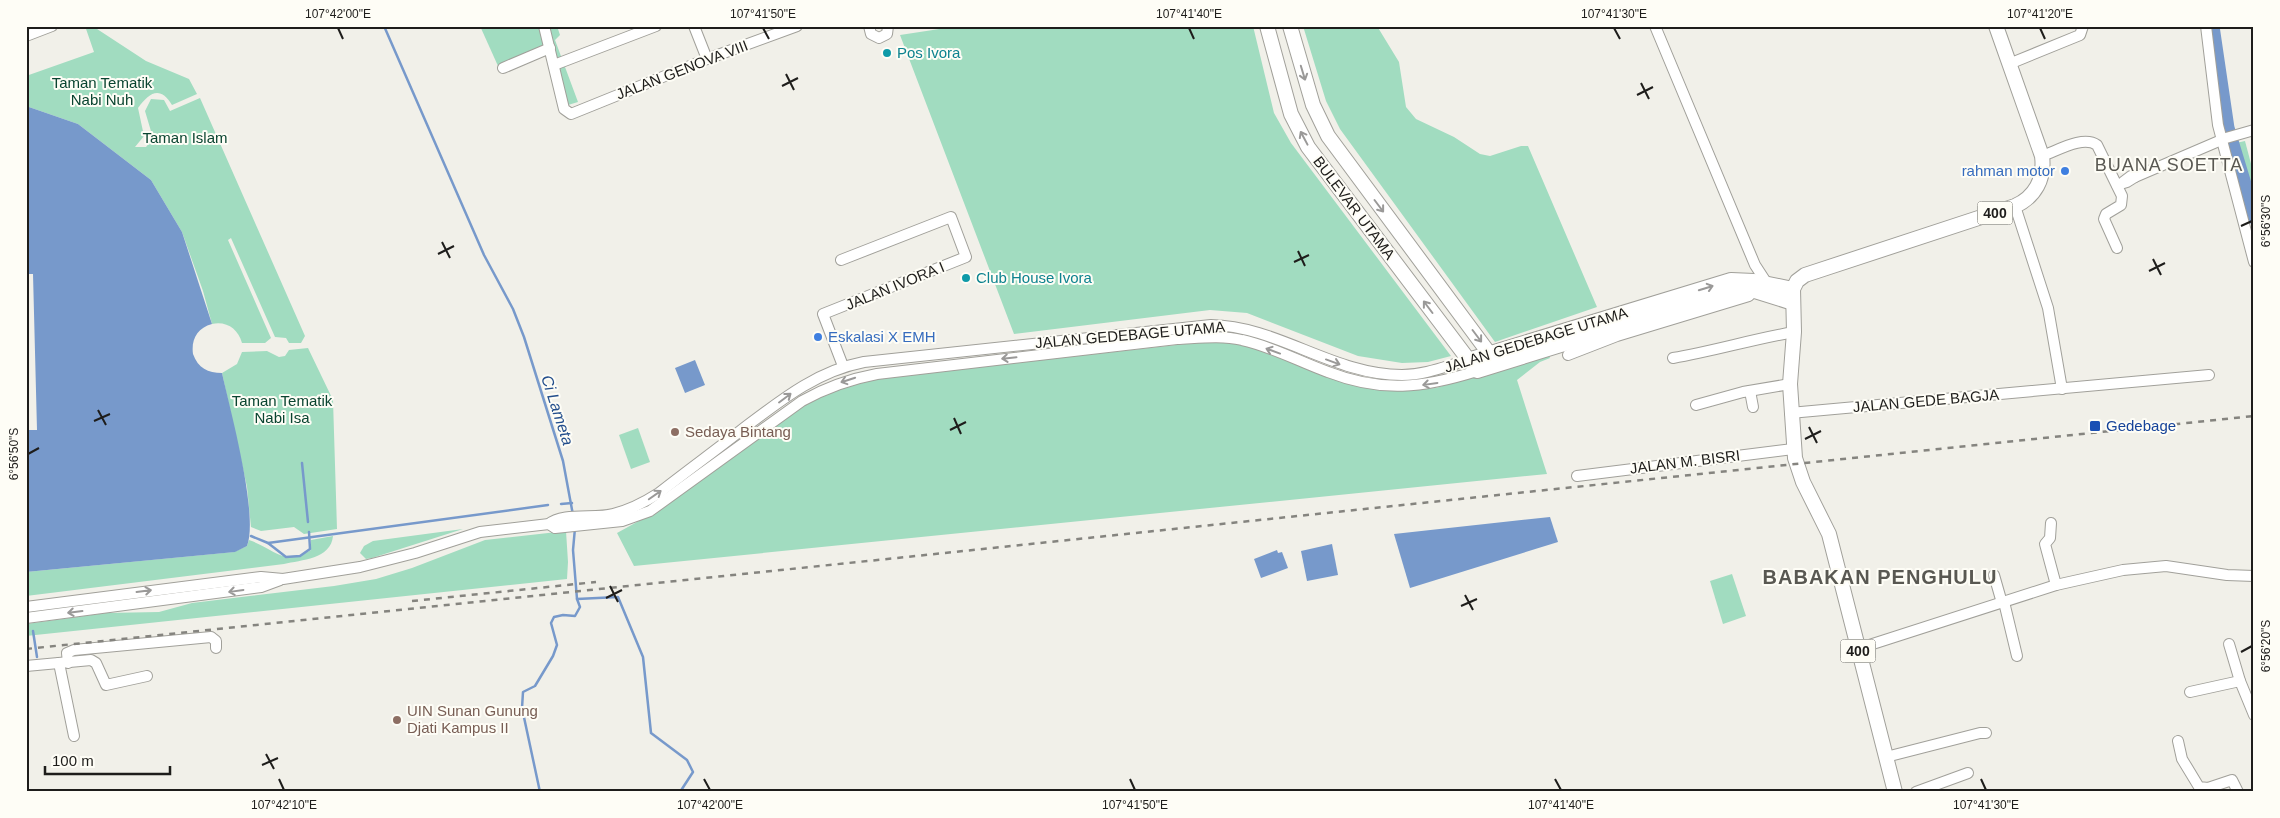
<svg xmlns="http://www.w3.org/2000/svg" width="2280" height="818" viewBox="0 0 2280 818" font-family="Helvetica,sans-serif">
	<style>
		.green { fill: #a1dcc0 }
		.water { fill: #7799cb }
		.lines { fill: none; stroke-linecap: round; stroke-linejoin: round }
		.stream { stroke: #7799cb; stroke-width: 2.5 }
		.river { stroke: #7799cb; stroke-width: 15 }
		.minor-casing { stroke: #a1a09a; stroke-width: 12 }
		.major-casing { stroke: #a1a09a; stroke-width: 16 }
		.minor { stroke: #fff; stroke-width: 10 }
		.major { stroke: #fff; stroke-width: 14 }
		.rail { stroke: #85847f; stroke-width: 2.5; stroke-dasharray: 6 6; stroke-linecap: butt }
		.oneway { stroke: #9a9998 }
		.ticks { fill: none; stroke: #1e1d1b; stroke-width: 2 }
		.culture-dot { fill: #0f9aa8; stroke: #fefdf6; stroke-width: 2 }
		.shop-dot { fill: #3f7fe0; stroke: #fefdf6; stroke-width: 2 }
		.transit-dot { fill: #1a4fb4; stroke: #fefdf6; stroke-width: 2 }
		.education-dot { fill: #8d6e63; stroke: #fefdf6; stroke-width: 2 }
		.labels { text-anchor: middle; stroke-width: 4; stroke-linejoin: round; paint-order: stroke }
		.shield { fill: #fefdf6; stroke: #61605d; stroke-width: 1 }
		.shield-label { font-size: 14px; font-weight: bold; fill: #1e1d1b }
		.culture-label { font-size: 15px; fill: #0d838f; stroke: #fefdf6; text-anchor: start }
		.street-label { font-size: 15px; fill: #1e1d1b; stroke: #fefdf6 }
		.park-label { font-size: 15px; fill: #094430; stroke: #fefdf6 }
		.shop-label { font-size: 15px; fill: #366cbe; stroke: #fefdf6; text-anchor: end }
		.transit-label { font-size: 15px; fill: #164399; stroke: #fefdf6; text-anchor: start }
		.education-label { font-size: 15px; fill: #785e54; stroke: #fefdf6; text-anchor: start }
		.water-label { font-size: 16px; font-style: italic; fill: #234e8c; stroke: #fefdf6 }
		.quarter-label { font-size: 18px; letter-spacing: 1px; fill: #595852; stroke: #fefdf6 }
		.district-label { font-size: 20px; font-weight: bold; letter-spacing: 1px; fill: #595852; stroke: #fefdf6 }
		.neatline { fill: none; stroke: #1e1d1b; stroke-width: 2 }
		.ticks-label { font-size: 12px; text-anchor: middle; fill: #1e1d1b }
	</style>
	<rect width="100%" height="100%" fill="#f1f0e9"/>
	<!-- green -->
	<g class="green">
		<path d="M 85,26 L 94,27 L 146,61 L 189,79 L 197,94 L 172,105 C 160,85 149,93 138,108 L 144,136 L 135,147 L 146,147 L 153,138 L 145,111 L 151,99 L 164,100 L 170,111 L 200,98 L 305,336 L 301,343 L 289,343 L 286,338 L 275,337 L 231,238 L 228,240 L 271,338 L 265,343 L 242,343 C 238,329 227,321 212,324 L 203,291 L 182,232 L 151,180 L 78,124 L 26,106 L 26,76 L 94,52 Z"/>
		<polygon points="480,26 541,26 546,46 498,66"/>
		<polygon points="549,26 557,26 560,35 555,40 578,102 568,105"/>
		<polygon points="959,26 1253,26 1274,113 1291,143 1451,356 1428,362 1402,363 1358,356 1247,313 1210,310 1014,334 900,35"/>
		<polygon points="1303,26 1377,26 1399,62 1406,107 1416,119 1454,137 1480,154 1490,156 1521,146 1528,146 1597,307 1495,342 1340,129 1326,101"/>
		<polygon points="2245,141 2254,175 2254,213 2236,143"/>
		<polygon points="1212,341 1242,344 1348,384 1403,391 1436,388 1548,353 1550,358 1540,362 1517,380 1547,474 634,566 617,533 666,506 805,404 827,392 877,378"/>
		<polygon points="308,348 333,400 337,529 304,534 294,527 261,531 251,527 247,487 222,373 237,364 242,352 267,351 279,357 285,356 289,350"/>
		<polygon points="638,428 650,462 631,469 619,435"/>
		<polygon points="463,529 372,558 366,559 360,553 364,546 373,541"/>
		<polygon points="566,531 568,562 567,579 26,636 26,624 106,613 159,612 192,603 334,586 376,579 412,568 485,540"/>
		<path d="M 333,536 C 331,559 301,560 284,564 L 26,596 L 26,572 L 234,552 L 247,546 L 249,540 C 275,549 284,567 311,550 L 311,540 Z"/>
		<polygon points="1732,574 1746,616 1723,624 1710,581"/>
	</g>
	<!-- water -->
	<g class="water">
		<path d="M 26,106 L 78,124 L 151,180 L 182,232 L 212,324 C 197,328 191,340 193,354 C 198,368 208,373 222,373 C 230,409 259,515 247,546 L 235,552 L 26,572 L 26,430 L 37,430 L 33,274 L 26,274 Z"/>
		<polygon points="695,360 705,385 685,393 675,368"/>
		<polygon points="1550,517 1558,542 1410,588 1394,534"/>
		<polygon points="1332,544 1338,575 1307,581 1301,551"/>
		<polygon points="1277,550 1278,553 1282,552 1288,568 1261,578 1254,559"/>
	</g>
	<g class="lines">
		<!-- stream -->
		<g class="stream">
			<polyline points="384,26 484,255 513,309 524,337 563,461 573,515"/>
			<polyline points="302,463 308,522"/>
			<polyline points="561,504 572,503"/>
			<polyline points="251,536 268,543 548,505"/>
			<polyline points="268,543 286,557 300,556 310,549 309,532"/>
			<polyline points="577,599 618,597 643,657 651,733 687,760 693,772 680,792"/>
			<polyline points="33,631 37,657"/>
			<polyline points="540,792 522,708 523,692 535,686 553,656 557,645 551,623 554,617 563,615 575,616 580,607 577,599 573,550 575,528"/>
		</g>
		<!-- river -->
		<polyline class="river" points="2212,26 2227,128 2254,217"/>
		<defs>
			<g id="minor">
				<polyline points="544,26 564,109 571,114 707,59 797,26"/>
				<polyline points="694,26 707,59"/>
				<polyline points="869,26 871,34 879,38 887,34 888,26"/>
				<polyline points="1655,26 1755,265 1768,285"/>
				<polyline points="2206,26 2218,125 2254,262"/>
				<polyline points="26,36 52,26"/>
				<polyline points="2009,64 2080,35 2083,26"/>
				<polyline points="554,65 656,26"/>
				<polyline points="503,68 550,48"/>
				<path d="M 2042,156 C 2057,151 2083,135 2097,145 L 2122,196 L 2121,205 L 2106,214 L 2104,219 L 2117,248"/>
				<polyline points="2135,177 2226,138 2254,130"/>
				<polyline points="2117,185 2127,182 2135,177 2131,176 2123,182"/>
				<polyline points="2015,206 2048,308 2062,389"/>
				<polyline points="841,260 951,217 966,257 823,314 843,366"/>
				<polyline points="1568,355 1617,336 1749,296"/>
				<path d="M 1673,358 C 1714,351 1753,339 1794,332"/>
				<polyline points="1750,391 1753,407"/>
				<polyline points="1696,405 1743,392 1790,384"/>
				<polyline points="1790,413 2209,375"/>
				<polyline points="1577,476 1793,449"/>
				<polyline points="2051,523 2050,538 2045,544 2056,585"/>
				<path d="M 549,524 L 555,528 L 622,521 L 650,511 L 802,401 C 827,387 850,379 877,374 L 1177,339 C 1199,338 1221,335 1242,340 C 1271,346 1300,362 1328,372 C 1382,393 1423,388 1477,371"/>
				<polyline points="1994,575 2002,603"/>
				<polyline points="2004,602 2017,656"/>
				<path d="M 26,607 L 261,577 L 283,579 L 360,567 L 415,553 L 480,532 L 549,524 C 562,512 596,519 613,514 C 630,510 645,502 659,493 C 687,471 716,450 744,428 C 781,400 817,371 864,362 L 1211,325 C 1278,326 1333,375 1402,375 C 1426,375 1446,366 1468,360"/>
				<polyline points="26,618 261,587 280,580"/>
				<polyline points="2229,644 2240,681 2254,715"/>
				<polyline points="1857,649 2056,585 2123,570 2166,566 2227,575 2254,576"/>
				<polyline points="59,663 74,736"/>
				<polyline points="68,663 67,653 74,650 211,637 216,641 216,648"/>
				<polyline points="26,666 91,660 96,663 106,685 147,676"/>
				<polyline points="2190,692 2240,681"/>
				<polyline points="2178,741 2182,759 2199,787 2208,788 2232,780 2238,792"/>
				<polyline points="1886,757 1980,733 1986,733"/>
				<polyline points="1916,792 1968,773"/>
			</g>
			<g id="major">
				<polyline points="1267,26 1291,114 1308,147 1477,371 1732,292 1755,291 1793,303"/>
				<polyline points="1290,26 1313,105 1328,136 1497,364"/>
				<polyline points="1468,360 1731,280 1754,281 1793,289"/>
				<path d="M 1895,792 L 1829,534 L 1803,482 L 1795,458 L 1790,384 L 1794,332 L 1793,289 L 1797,281 L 1805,275 L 2015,206 C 2035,197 2045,179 2042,156 L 1996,26"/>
			</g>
		</defs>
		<!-- minor casing -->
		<use href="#minor" class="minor-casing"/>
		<!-- major casing -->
		<use href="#major" class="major-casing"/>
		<!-- minor -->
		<use href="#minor" class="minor"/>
		<!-- major -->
		<use href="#major" class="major"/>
		<!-- rail -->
		<g class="rail">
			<polyline points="412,601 596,582"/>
			<polyline points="26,649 2254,416"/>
		</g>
	</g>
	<!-- one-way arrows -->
	<defs><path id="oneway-shaft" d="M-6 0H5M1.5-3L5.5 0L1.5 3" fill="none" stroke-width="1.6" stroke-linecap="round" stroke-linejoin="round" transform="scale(1.25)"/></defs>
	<g class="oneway">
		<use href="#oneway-shaft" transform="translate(1303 73) rotate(73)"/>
		<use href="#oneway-shaft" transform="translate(1304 138) rotate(-118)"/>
		<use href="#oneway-shaft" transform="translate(1379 206) rotate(53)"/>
		<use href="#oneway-shaft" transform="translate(1706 288) rotate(-17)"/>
		<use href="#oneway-shaft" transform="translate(1428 307) rotate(-127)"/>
		<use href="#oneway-shaft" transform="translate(1477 336) rotate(53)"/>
		<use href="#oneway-shaft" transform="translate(1273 351) rotate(-160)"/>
		<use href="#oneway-shaft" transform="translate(1009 358) rotate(174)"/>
		<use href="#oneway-shaft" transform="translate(1333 362) rotate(20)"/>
		<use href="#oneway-shaft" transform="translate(848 380) rotate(162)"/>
		<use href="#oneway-shaft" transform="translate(1430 384) rotate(172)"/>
		<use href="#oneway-shaft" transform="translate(785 398) rotate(-37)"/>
		<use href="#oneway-shaft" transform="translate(655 495) rotate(-35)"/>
		<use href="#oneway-shaft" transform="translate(144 591) rotate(-7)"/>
		<use href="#oneway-shaft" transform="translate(236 591) rotate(172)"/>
		<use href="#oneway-shaft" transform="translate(75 612) rotate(173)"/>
	</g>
	<!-- ticks -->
	<path class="ticks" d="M 338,28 L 343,39M 763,28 L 769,39M 1189,28 L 1194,39M 1614,28 L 1620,39M 2040,28 L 2045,39M 786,74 L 794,90M 1641,83 L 1649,99M 782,86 L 798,78M 1637,95 L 1653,87M 2241,226 L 2252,221M 442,242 L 450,258M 1298,251 L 1305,266M 438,254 L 454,246M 2153,259 L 2161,275M 1294,262 L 1309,255M 2149,271 L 2165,263M 98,410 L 106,425M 954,418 L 961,434M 94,421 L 110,414M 1809,427 L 1817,443M 950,430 L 966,422M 1805,439 L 1821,431M 28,454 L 39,448M 610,586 L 618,602M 1465,595 L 1473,610M 606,598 L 622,590M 1461,606 L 1477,599M 2241,652 L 2252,646M 266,754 L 274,769M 262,765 L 278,758M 279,779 L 284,790M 704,779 L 710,790M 1130,779 L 1135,790M 1555,779 L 1561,790M 1981,779 L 1986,790"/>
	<!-- markers -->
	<g class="culture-dot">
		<circle cx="887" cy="53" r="5"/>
		<circle cx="966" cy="278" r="5"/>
	</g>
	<g class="shop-dot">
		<circle cx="2065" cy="171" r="5"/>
		<circle cx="818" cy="337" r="5"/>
	</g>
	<rect class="transit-dot" x="2089" y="420" width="12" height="12" rx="2.5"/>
	<g class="education-dot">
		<circle cx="675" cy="432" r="5"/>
		<circle cx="397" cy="720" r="5"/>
	</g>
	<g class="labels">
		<!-- shield labels -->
		<g class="shield">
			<rect x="1977.5" y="201.5" width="35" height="23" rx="4"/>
			<rect x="1840.5" y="639.5" width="35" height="23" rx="4"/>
		</g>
		<g class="shield-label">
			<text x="1995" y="218">400</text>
			<text x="1858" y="656">400</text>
		</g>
		<!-- culture labels -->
		<g class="culture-label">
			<text x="897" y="58">Pos Ivora</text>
			<text x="976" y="283">Club House Ivora</text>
		</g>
		<!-- street labels -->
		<g class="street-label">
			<text transform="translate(682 70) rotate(-21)" y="5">JALAN GENOVA VIII</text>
			<text transform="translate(1354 208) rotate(53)" y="5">BULEVAR UTAMA</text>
			<text transform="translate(895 286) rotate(-22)" y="5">JALAN IVORA I</text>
			<text transform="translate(1130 335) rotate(-5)" y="5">JALAN GEDEBAGE UTAMA</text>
			<text transform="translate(1536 340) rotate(-17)" y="5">JALAN GEDEBAGE UTAMA</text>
			<text transform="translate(1926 401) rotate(-5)" y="5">JALAN GEDE BAGJA</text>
			<text transform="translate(1685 462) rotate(-7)" y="5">JALAN M. BISRI</text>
		</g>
		<!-- park labels -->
		<g class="park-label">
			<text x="102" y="88">Taman Tematik<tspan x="102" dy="17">Nabi Nuh</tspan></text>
			<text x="185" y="143">Taman Islam</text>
			<text x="282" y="406">Taman Tematik<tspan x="282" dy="17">Nabi Isa</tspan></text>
		</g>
		<!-- shop labels -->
		<g class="shop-label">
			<text x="2055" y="176">rahman motor</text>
			<text x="828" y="342" text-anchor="start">Eskalasi X EMH</text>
		</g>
		<!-- transit labels -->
		<g class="transit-label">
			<text x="2106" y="431">Gedebage</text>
		</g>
		<!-- education labels -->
		<g class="education-label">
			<text x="685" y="437">Sedaya Bintang</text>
			<text x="407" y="716">UIN Sunan Gunung<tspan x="407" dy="17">Djati Kampus II</tspan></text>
		</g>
		<!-- water labels -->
		<g class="water-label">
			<text transform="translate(558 410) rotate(72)" y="6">Ci Lameta</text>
		</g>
		<!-- quarter labels -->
		<g class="quarter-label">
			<text x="2169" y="171">BUANA SOETTA</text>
		</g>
		<!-- district labels -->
		<g class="district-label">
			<text x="1880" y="584">BABAKAN PENGHULU</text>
		</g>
	</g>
	<!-- border -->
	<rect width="2280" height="818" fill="none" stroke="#fefdf6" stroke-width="55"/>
	<!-- scale -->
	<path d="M45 766v8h125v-8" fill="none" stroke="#1e1d1b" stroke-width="2.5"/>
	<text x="52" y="766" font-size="15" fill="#1e1d1b" stroke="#fefdf6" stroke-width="4" paint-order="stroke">100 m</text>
	<rect x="28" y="28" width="2224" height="762" class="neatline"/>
	<g class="ticks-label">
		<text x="338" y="18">107°42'00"E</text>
		<text x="763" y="18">107°41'50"E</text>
		<text x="1189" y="18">107°41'40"E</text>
		<text x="1614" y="18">107°41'30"E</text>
		<text x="2040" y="18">107°41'20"E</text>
		<text transform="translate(2266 221) rotate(-90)" y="4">6°56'30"S</text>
		<text transform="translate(14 454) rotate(-90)" y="4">6°56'50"S</text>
		<text transform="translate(2266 646) rotate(-90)" y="4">6°56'20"S</text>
		<text x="284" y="809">107°42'10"E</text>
		<text x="710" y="809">107°42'00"E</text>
		<text x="1135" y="809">107°41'50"E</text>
		<text x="1561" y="809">107°41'40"E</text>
		<text x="1986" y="809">107°41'30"E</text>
	</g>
</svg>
